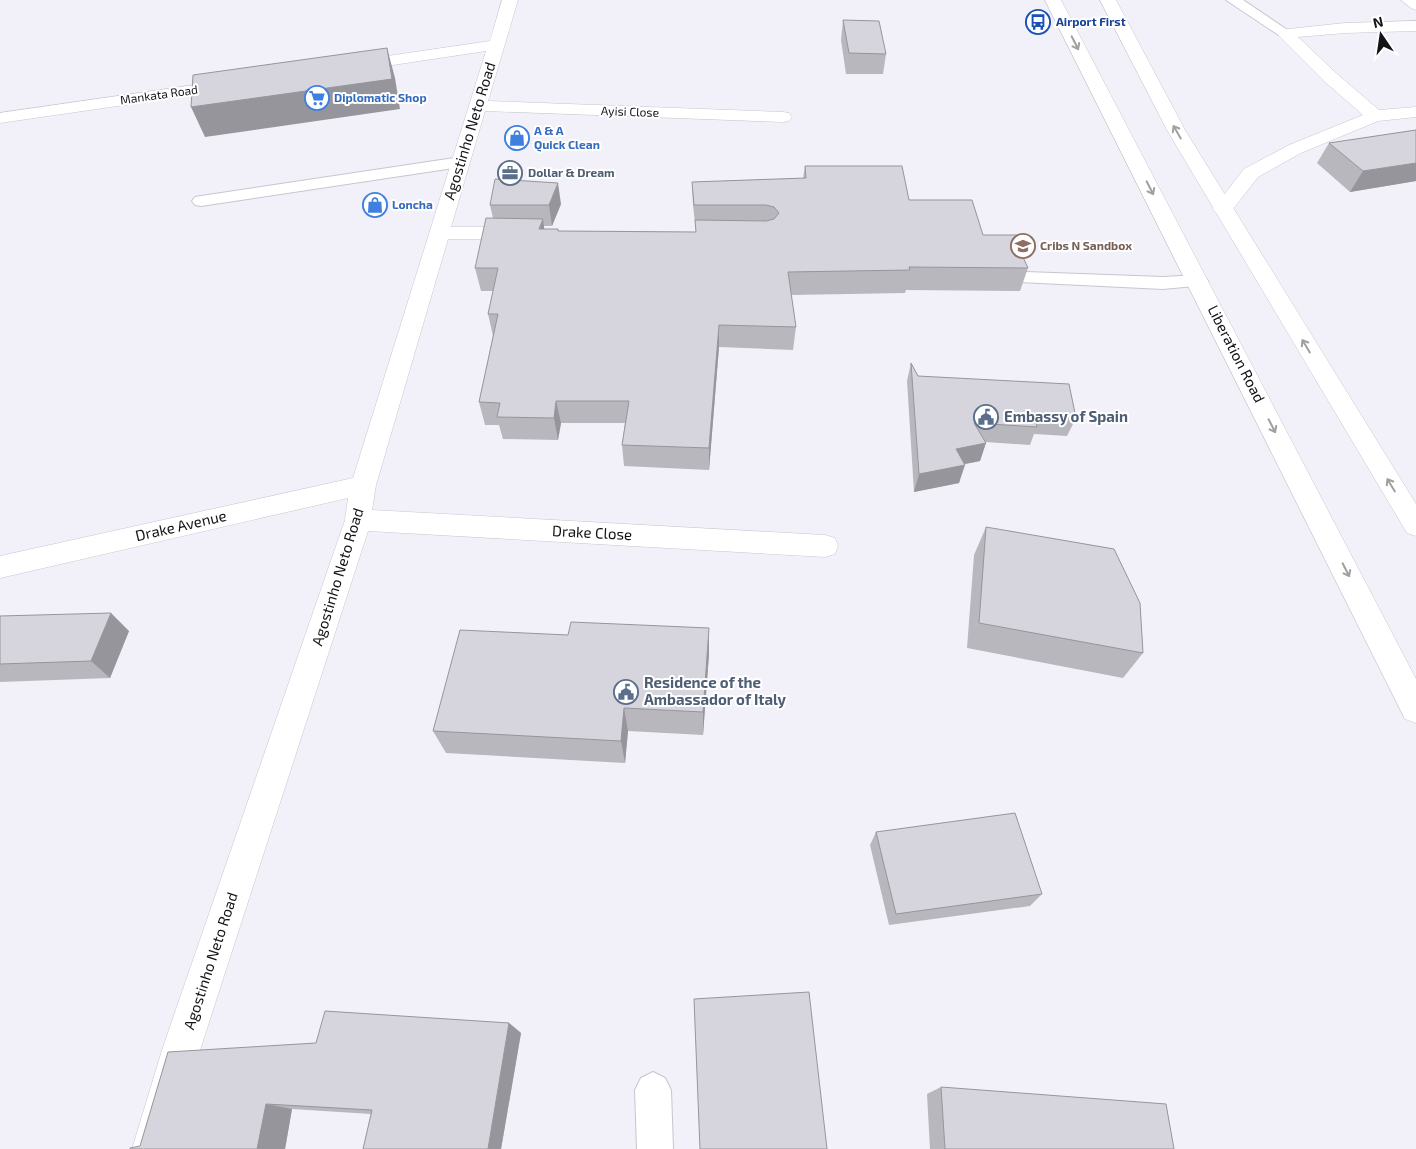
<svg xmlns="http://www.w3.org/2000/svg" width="1416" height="1149" viewBox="0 0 1416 1149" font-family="'Exo 2',sans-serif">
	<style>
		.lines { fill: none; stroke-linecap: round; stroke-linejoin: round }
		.service-casing { stroke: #c7c6ce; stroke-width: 2 }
		.minor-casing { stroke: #c7c6ce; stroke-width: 1 }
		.trunk-casing { stroke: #c7c6ce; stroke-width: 1 }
		.service { fill: #fff; fill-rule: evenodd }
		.minor { fill: #fff; fill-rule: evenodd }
		.trunk { fill: #fff; fill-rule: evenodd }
		.wall { fill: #b8b7be }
		.shaded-wall { fill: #96959b }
		.building { fill: #d6d5dd; stroke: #96959b }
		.oneway { stroke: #a1a0a1 }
		.labels { text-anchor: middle; stroke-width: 4; stroke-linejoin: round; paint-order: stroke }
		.far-transit-label { font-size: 12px; font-weight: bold; fill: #164399; stroke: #fff; text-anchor: start }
		.far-street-label { font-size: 12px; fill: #131215; stroke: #fff }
		.far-shop-label { font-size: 12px; font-weight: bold; fill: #366cbe; stroke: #fff; text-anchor: start }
		.far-service-label { font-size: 12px; font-weight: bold; fill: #4e5e75; stroke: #fff; text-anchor: start }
		.far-education-label { font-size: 12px; font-weight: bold; fill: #785e54; stroke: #fff; text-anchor: start }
		.street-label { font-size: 15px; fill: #131215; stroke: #fff }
		.service-label { font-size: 15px; font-weight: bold; fill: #4e5e75; stroke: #fff; text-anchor: start }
	</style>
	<rect width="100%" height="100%" fill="#f2f1f9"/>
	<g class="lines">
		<defs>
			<g id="service">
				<polygon points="1226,0 1243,0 1292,33 1290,36 1280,36"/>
				<polygon points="461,157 467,158 469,162 467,166 201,206 195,205 192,201 195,197 201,196"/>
				<polygon points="1026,272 1163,277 1198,275 1205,277 1208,281 1205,285 1163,289 1019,282 1016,278 1019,274"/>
				<polygon points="653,1072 665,1078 671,1090 673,1149 637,1149 635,1090 641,1078"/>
			</g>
			<g id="minor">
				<polygon points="502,0 518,0 488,101 783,112 789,113 792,117 789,121 783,122 485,111 451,227 520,227 527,229 530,233 527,237 520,239 448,239 376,485 372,510 825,535 835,538 838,546 835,554 825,557 368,531 201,1047 172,1149 132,1149 163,1047 345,520 348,498 0,578 0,556 353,478 486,51 353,71 347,70 345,66 347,62 353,61 490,41"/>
				<polygon points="1401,0 1416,0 1416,10 1411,8"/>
				<polygon points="1416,21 1416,31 1345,33 1298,37 1336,73 1379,110 1416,107 1416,117 1378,121 1301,153 1258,177 1230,213 1223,215 1216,213 1213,209 1244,169 1289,145 1363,115 1324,81 1279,36 1277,33 1279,30 1345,23"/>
				<polygon points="229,80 235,81 237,85 235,89 0,123 0,113"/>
			</g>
			<g id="trunk">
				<polygon points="1045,0 1061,0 1416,679 1416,723 1405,719"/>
				<polygon points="1100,0 1116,0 1185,130 1416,504 1416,536 1407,533 1167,130"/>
			</g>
		</defs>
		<!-- service casing -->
		<use href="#service" class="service-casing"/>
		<!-- minor casing -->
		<use href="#minor" class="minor-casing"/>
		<!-- trunk casing -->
		<use href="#trunk" class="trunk-casing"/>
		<!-- service -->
		<use href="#service" class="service"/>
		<!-- minor -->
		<use href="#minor" class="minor"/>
		<!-- trunk -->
		<use href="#trunk" class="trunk"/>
	</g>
	<!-- wall -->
	<g class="wall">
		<polygon points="843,20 886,54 883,74 846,74 841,40"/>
		<polygon points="1416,130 1416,181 1350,192 1317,163 1329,143"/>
		<polygon points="805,166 909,200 983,235 1022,256 1028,268 1020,291 906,290 905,293 791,295 796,327 793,350 719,347 709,470 624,466 622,445 625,423 561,423 558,440 503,439 499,425 485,425 479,402 493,336 488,314 493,291 481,291 475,268 493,218 490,205 561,204 552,226 544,226 544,229 558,229 558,231 696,232 693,205 692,182 803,178"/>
		<polygon points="911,363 918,376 1076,418 1067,436 1034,434 1030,445 986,442 980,461 964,464 959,483 914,492 907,381"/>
		<polygon points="986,527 1143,653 1123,678 967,648 974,555"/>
		<polygon points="0,616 129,631 110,678 0,682"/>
		<polygon points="709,654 703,735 628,731 625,763 446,753 433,731"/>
		<polygon points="876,832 1042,894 1030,906 889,925 870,845"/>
		<polygon points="509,1023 521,1033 501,1149 363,1149 371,1114 292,1109 285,1149 130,1149 140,1146 316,1043"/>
		<polygon points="941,1087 1174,1149 930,1149 927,1094"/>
	</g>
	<!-- shaded-wall -->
	<g class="shaded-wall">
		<polygon points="387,48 395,78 400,109 205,137 191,107"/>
		<polygon points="1416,163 1416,181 1350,192 1363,171"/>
		<polygon points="558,183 561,204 552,226 549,205"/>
		<polygon points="543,219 546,242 539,229"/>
		<polygon points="719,325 719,347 709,470 709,448"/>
		<polygon points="556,401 561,423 558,440 554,418"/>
		<polygon points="986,443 980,461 950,467 956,449"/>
		<polygon points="965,465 959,483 914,492 919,474"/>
		<polygon points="111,613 129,631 110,678 91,661"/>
		<polygon points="709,628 709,654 703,735 703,712"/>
		<polygon points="624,708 628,731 625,763 621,741"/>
		<polygon points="509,1023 521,1033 501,1149 488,1149"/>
		<polygon points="266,1104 292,1109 285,1149 257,1149"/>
	</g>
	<!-- building -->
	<g class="building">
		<polygon points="843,20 879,21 886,54 849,53"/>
		<polygon points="387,48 392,79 191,107 193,75"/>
		<polygon points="1416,130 1416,163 1363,171 1329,143"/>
		<polygon points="805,166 902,166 909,200 972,200 983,235 1018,235 1023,253 1022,255 1028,268 909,267 910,270 788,272 796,327 719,325 709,448 622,445 629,401 556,401 554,418 497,417 500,403 479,402 498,314 488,314 498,268 475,268 486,218 543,219 539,229 558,229 558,231 696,232 695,220 766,221 774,219 779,213 774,207 766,205 694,205 692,182 806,178"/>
		<polygon points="495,179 558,183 549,205 490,205"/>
		<polygon points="911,363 918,376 1069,384 1076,418 1035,415 1037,427 974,423 986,443 956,449 965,465 919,474"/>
		<polygon points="986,527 1114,549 1140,603 1143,653 979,623"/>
		<polygon points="111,613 91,661 0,664 0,616"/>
		<polygon points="571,622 709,628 703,712 624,708 621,741 433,731 460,630 568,635"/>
		<polygon points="1015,813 1042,894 896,914 876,832"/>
		<polygon points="809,992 827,1149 700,1149 694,999"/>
		<polygon points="325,1011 509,1023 488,1149 363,1149 372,1110 266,1104 257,1149 130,1149 130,1148 140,1146 168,1052 316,1043"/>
		<polygon points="941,1087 1166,1104 1174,1149 945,1149"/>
	</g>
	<!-- one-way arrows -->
	<defs><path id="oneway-shaft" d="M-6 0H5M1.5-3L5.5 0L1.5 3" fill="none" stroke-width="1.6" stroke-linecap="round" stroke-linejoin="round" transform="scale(1.25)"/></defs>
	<g class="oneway">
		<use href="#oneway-shaft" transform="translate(1075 43) rotate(63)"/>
		<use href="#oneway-shaft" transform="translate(1177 132) rotate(-120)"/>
		<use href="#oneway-shaft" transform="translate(1150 188) rotate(63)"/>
		<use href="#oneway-shaft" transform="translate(1306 346) rotate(-121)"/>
		<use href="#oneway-shaft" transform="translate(1272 426) rotate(63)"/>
		<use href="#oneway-shaft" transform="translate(1391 485) rotate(-121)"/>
		<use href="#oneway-shaft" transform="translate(1346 570) rotate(63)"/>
	</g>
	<!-- icons -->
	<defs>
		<symbol id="bus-ring" viewBox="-11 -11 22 22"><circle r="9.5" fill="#fff" stroke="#1a4fb4" stroke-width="1.5"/><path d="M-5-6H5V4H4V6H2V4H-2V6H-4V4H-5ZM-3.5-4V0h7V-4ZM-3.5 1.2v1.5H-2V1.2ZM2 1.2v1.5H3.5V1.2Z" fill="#1a4fb4"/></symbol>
		<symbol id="supermarket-ring" viewBox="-11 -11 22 22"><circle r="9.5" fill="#fff" stroke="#3f7fe0" stroke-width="1.5"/><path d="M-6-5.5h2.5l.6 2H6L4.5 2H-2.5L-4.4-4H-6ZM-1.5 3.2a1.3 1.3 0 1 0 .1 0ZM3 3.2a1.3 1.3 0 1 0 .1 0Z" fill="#3f7fe0"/></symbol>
		<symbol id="shop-ring" viewBox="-11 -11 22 22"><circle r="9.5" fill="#fff" stroke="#3f7fe0" stroke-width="1.5"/><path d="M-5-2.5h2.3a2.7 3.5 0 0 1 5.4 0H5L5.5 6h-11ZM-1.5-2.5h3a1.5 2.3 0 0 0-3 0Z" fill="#3f7fe0"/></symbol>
		<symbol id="office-ring" viewBox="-11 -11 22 22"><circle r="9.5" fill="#fff" stroke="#5c6f8a" stroke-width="1.5"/><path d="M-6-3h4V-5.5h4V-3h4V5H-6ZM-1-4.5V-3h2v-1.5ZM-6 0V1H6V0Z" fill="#5c6f8a"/></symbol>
		<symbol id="school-ring" viewBox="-11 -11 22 22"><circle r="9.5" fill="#fff" stroke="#8d6e63" stroke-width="1.5"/><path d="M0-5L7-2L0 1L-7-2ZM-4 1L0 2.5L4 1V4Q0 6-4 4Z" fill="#8d6e63"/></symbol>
		<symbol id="civic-ring" viewBox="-11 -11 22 22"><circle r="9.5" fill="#fff" stroke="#5c6f8a" stroke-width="1.5"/><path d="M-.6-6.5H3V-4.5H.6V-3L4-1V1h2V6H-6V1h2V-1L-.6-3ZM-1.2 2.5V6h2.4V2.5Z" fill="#5c6f8a"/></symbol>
	</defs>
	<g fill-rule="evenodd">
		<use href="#bus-ring" x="1024" y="8" width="28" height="28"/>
		<use href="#supermarket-ring" x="303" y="84" width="28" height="28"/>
		<use href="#shop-ring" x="503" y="124" width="28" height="28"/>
		<use href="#office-ring" x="496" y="159" width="28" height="28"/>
		<use href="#shop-ring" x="361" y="191" width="28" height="28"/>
		<use href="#school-ring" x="1009" y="232" width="28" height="28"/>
		<use href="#civic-ring" x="972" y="403" width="28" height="28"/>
		<use href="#civic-ring" x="612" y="678" width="28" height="28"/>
	</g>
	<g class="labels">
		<!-- far-transit labels -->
		<g class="far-transit-label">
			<text x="1056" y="26">Airport First</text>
		</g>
		<!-- far-street labels -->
		<g class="far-street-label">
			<text transform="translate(159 95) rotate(-8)" y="4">Mankata Road</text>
			<text transform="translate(630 112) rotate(2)" y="4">Ayisi Close</text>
		</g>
		<!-- far-shop labels -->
		<g class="far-shop-label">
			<text x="334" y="102">Diplomatic Shop</text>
			<text x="534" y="135">A &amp; A<tspan x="534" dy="14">Quick Clean</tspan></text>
			<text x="392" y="209">Loncha</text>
		</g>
		<!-- far-service labels -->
		<g class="far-service-label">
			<text x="528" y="177">Dollar &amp; Dream</text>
		</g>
		<!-- far-education labels -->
		<g class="far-education-label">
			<text x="1040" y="250">Cribs N Sandbox</text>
		</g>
		<!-- street labels -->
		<g class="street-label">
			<text transform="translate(470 131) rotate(-73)" y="5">Agostinho Neto Road</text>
			<text transform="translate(1236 354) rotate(63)" y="5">Liberation Road</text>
			<text transform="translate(181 526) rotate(-13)" y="5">Drake Avenue</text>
			<text transform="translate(592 533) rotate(3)" y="5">Drake Close</text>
			<text transform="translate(338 577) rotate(-73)" y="5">Agostinho Neto Road</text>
			<text transform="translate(211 961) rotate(-72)" y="5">Agostinho Neto Road</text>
		</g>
		<!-- service labels -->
		<g class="service-label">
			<text x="1004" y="422">Embassy of Spain</text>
			<text x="644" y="688">Residence of the<tspan x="644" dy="17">Ambassador of Italy</tspan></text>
		</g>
	</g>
	<!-- north arrow -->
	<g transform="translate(1381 35) rotate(347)" stroke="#ffffff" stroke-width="4" paint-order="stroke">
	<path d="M0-4L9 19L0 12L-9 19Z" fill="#131215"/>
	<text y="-8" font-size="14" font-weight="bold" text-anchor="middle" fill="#131215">N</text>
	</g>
</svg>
